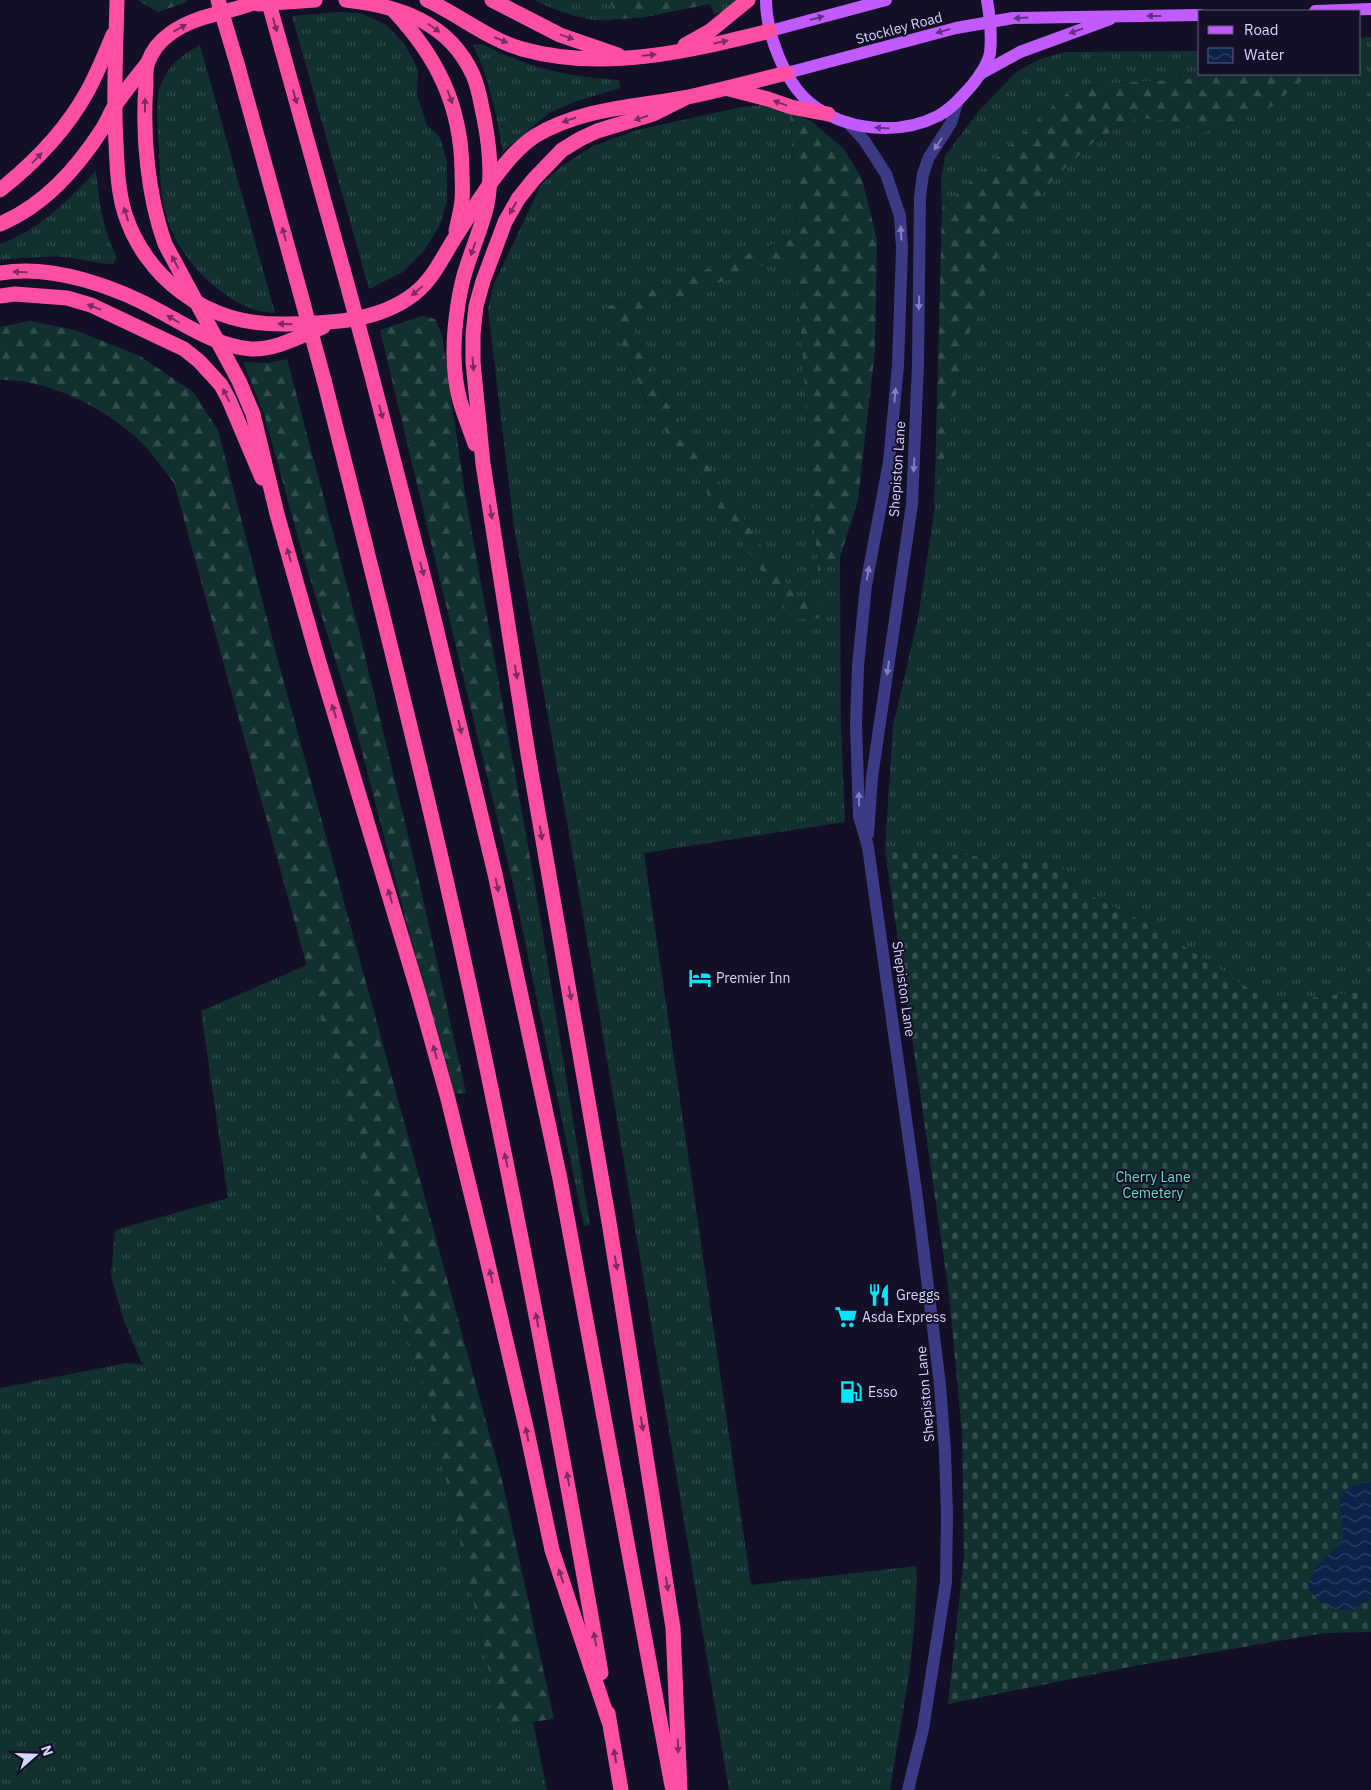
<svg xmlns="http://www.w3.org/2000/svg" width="1371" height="1790" viewBox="0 0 1371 1790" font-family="'IBM Plex Sans',sans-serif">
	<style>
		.grass { fill: url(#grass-tufts) }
		.forest { fill: url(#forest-firs) }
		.cemetery { fill: url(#cemetery-stones) }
		.water { fill: url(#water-waves) }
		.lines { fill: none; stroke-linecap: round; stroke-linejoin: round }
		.tertiary { stroke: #3d3a85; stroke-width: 12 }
		.primary { stroke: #c25bff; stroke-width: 12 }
		.motorway { stroke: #ff4fa3; stroke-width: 15 }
		.motorway-bridge { stroke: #ff4fa3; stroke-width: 15 }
		.oneway { fill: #623188 }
		.oneway2 { fill: #7d2c5e }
		.oneway3 { fill: #837fbc }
		.labels { text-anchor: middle; stroke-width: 4; stroke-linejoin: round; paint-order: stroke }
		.street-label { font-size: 14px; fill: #d9d4ff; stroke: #130f26 }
		.poi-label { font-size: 14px; fill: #d9d4ff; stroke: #130f26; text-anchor: start }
		.park-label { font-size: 14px; fill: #5fe0c0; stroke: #130f26 }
	</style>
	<defs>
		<pattern id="grass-tufts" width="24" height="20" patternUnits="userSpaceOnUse" patternTransform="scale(1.25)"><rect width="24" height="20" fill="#12302f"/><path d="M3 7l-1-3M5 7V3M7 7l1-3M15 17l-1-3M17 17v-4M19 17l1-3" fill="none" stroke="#344d4e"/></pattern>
		<pattern id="forest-firs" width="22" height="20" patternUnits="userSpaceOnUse" patternTransform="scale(1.25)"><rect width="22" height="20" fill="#12302f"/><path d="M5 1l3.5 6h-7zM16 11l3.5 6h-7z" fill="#344d4e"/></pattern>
		<pattern id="cemetery-stones" width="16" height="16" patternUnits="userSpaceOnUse" patternTransform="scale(1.25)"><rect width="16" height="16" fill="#12302f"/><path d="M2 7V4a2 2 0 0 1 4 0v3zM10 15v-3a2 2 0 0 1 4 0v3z" fill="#344d4e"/></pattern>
		<pattern id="water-waves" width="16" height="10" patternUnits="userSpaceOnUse" patternTransform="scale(1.25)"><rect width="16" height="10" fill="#0c2248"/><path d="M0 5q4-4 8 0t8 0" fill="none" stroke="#2f4163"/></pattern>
	</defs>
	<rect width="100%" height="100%" fill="#130f26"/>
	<!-- grass -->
	<g class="grass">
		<path d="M 534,0 L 610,0 L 615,19 C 594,25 553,10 534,0 Z"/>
		<polygon points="712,0 737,0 724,11 714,14 710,4"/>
		<polygon points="337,12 360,13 385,24 404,43 418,69 417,95 427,125 440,137 447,162 447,201 439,227 424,251 403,272 369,289 292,16"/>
		<polygon points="1371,37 1371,991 1270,1002 1156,928 1073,887 1061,862 885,850 893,726 918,618 934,513 965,344 1000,250 1054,178 1095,141 1136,118 1166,120 1202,132 1271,107 1310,74 1360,74 1360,38"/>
		<path d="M 482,44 C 532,69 564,76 619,80 L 620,88 L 577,101 L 549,113 L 503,152 C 496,113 490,82 473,45 Z"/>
		<path d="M 200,45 L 275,313 C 268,312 261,312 256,310 C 219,299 179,257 168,221 C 160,198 160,173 159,149 C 156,100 150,72 200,45 Z"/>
		<polygon points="1200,51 1200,72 1188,79 1098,84 1066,94 942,208 941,180 945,156 977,113 1016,72 1040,59 1065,52"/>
		<polygon points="765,105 790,112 797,230 790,238 606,307 647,404 796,598 665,400 629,317 773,262 796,263 818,571 840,557 841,727 845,822 644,853 751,1585 916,1566 917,1578 914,1631 909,1675 890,1790 729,1790 573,856 514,527 488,309 494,284 541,185 562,166 593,146 637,130 741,107"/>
		<path d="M 96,171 C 99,204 103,228 117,258 L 113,264 C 96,264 80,258 63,257 C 42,256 21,258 0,260 L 0,244 C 39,230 68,200 96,171 Z"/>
		<polygon points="534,879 590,1225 584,1226 513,884"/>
		<polygon points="307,965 437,1439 501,1725 533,1722 547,1790 0,1790 0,1388 126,1363 145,1365 141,1362 123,1318 111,1276 115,1230 228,1198 201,1011"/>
	</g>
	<!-- forest -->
	<g class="forest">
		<polygon points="138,0 186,0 187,2 158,12"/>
		<polygon points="610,0 712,0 710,4 640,18 615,19"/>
		<polygon points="1200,72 1200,74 1310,74 1271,107 1202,133 1166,120 1136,118 1095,141 1054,178 1000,250 965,344 934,513 942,208 1066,94 1098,84 1188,79"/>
		<polygon points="790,112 811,121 844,149 862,179 877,240 875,350 858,500 840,557 818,572 796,263 773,262 629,317 665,400 796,598 819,597 821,618 794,619 648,405 606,307 790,238 797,229"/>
		<polygon points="422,316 435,319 442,335 465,494 534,879 513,884 380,330"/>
		<path d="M 30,321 L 75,330 L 140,356 L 193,392 L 218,430 L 277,657 L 502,1480 L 554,1719 L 501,1726 L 437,1439 L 174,483 C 163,469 153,454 140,441 C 107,409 47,378 0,380 L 0,327 Z"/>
		<polygon points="287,359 359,631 421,890 466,1093 451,1094 353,717 304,559 264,414 243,362 268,363"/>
	</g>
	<!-- cemetery -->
	<polygon class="cemetery" points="885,850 1061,862 1073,887 1156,928 1270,1002 1371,991 1371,1632 1324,1633 1135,1666 948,1704 964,1556 962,1433 949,1294"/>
	<!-- water -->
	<path class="water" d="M 1363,1483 L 1371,1483 L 1371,1597 C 1366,1603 1358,1608 1351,1610 C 1334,1613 1310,1600 1308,1583 L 1317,1566 L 1342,1542 C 1346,1515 1325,1493 1363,1483 Z"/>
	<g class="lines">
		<!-- tertiary -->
		<g class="tertiary">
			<polyline points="847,122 864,140 886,174 900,216 902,248 898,365 889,462 866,585 858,666 856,724 859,816 868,847 917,1198 940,1385 945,1452 947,1515 946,1582 923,1729 908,1790"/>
			<polyline points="868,834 872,777 912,504 918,364 920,197 923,174 929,157 951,123 958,100"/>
		</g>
		<!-- primary -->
		<g class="primary">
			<path d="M 766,0 C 766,32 784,81 809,102 C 844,131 898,136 938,116 C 947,111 957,102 964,94 C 974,84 987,67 990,53 C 992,35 990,17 987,0"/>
			<polyline points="1315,11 1371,9"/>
			<polyline points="770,31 886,0"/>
			<polyline points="787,73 956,28 1013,18 1200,15"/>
			<polyline points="980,74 1020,52 1110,19"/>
		</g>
		<!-- motorway -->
		<g class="motorway">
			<path d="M 117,0 C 116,48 113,96 116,143 C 117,167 118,192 125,214 C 135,245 155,273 181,292 C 213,316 247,325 287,324 C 330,323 378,322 414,294 C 434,278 443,256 456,236 C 475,206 505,155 535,136 C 581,108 636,107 688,97 C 721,90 754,81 787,73"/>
			<path d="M 261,0 C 232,13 197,14 171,33 C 161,40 152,51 148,62 C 145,69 146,78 146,85 C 142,135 148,197 165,244 L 239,381 L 253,414 L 277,514 L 316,652 L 419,995 L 448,1099 L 485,1251 L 526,1427 L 552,1550 L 609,1722"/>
			<path d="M 346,0 C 399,6 449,22 473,75 C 479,88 481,104 484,118 C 490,148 493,179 486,209 C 481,228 473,247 467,266 C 460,286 457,308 455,329 C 453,352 454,379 460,401 C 464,415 470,429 475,444"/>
			<path d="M 427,0 C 459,15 488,39 522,49 C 604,72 690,51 770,31"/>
			<polyline points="492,0 560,35 618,55"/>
			<polyline points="258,4 315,0"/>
			<path d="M 394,11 C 437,57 461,105 462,170 C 462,180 463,190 462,200 C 461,211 458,221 456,231"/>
			<polyline points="685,45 710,31 748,0"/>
			<polyline points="282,50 343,269"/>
			<polyline points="238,67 297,281"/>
			<polyline points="729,89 768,99 791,107 828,114"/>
			<path d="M 0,190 C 34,163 66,130 87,92 C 97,74 105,54 113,35"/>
			<path d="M 0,224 C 45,205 77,168 103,128 C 107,121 110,114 114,107 C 124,92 136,78 147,64"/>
			<path d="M 0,273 C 53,264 117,287 163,313 C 190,328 220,347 251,349 C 276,350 300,336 323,327"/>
			<polyline points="0,296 15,294 67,298 91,305 184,349 199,361 221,385 229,400 262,478"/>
			<polyline points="369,365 428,594 495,874 560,1179 672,1786"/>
			<path d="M 324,380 C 366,547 409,715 447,884 C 506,1145 555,1409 601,1673"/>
			<polyline points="608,1713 621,1790"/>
			<polyline points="680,1790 673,1628 609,1222 528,754 483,464 473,362 473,334 476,306 483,281 505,222 518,199 534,179 562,150 580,139 597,131 653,114 685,98"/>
		</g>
		<!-- motorway-bridge -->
		<g class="motorway-bridge">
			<polyline points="218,0 238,67"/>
			<polyline points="268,0 282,50"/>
			<polyline points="343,269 369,365"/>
			<polyline points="297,281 324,380"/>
		</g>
	</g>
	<!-- one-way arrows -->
	<defs><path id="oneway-solid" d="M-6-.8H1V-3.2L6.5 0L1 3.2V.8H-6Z" transform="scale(1.25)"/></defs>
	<g class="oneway">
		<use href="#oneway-solid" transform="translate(1154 16) rotate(-180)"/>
		<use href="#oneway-solid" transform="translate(817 18) rotate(-15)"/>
		<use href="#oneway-solid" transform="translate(1021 18) rotate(176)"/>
		<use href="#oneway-solid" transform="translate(943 31) rotate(164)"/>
		<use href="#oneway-solid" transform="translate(1076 31) rotate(161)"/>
		<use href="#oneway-solid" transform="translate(882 128) rotate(-176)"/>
	</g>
	<g class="oneway2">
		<use href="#oneway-solid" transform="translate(275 25) rotate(74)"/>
		<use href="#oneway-solid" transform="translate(180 28) rotate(-29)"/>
		<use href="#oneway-solid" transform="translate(434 28) rotate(35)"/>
		<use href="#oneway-solid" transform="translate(567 37) rotate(20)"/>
		<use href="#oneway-solid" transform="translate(501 40) rotate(23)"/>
		<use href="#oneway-solid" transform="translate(721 42) rotate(-12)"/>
		<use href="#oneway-solid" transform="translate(649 55) rotate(-5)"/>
		<use href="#oneway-solid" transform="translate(295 97) rotate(74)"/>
		<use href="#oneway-solid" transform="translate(450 97) rotate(70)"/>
		<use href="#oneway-solid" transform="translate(780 103) rotate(-160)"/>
		<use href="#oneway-solid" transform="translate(145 105) rotate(-90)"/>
		<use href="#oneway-solid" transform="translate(641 118) rotate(162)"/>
		<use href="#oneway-solid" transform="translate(569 120) rotate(161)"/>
		<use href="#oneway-solid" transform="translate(37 158) rotate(-46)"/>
		<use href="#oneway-solid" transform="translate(513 208) rotate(119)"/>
		<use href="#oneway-solid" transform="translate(126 214) rotate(-107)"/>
		<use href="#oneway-solid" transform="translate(284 234) rotate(-105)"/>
		<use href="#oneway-solid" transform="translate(473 249) rotate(110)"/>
		<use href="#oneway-solid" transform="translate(175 262) rotate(-118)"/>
		<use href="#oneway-solid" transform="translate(20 272) rotate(-179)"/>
		<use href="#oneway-solid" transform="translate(417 291) rotate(139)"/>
		<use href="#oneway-solid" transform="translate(94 307) rotate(-158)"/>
		<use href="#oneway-solid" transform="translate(173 319) rotate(-150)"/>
		<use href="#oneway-solid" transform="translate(285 324) rotate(-179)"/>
		<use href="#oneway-solid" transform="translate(473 364) rotate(86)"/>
		<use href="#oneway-solid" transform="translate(226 395) rotate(-117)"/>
		<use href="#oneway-solid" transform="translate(381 412) rotate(75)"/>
		<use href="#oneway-solid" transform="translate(491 512) rotate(81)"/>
		<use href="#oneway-solid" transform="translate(289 555) rotate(-106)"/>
		<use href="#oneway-solid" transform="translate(422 569) rotate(75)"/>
		<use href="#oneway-solid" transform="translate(516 672) rotate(81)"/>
		<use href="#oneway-solid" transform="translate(334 711) rotate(-107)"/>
		<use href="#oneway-solid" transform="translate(460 727) rotate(77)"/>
		<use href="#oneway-solid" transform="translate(541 833) rotate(80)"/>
		<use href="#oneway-solid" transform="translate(497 885) rotate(78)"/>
		<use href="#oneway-solid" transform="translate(390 896) rotate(-106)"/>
		<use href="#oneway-solid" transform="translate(570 993) rotate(80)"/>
		<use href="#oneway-solid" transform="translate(435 1052) rotate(-105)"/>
		<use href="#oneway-solid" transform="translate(506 1160) rotate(-102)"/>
		<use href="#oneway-solid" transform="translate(616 1263) rotate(81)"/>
		<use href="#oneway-solid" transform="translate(491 1276) rotate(-102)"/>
		<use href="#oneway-solid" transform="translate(537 1320) rotate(-101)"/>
		<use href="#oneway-solid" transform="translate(642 1424) rotate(81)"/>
		<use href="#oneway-solid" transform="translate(527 1434) rotate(-102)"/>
		<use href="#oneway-solid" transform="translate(568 1479) rotate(-100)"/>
		<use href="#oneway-solid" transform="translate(561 1576) rotate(-109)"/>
		<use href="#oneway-solid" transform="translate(667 1584) rotate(81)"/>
		<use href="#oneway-solid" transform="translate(595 1639) rotate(-100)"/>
		<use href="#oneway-solid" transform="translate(678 1746) rotate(88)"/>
		<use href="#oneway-solid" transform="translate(615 1756) rotate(-100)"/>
	</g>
	<g class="oneway3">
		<use href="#oneway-solid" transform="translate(938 144) rotate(123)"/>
		<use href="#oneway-solid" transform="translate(901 233) rotate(-94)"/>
		<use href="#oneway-solid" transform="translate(919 303) rotate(91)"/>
		<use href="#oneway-solid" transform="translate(895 395) rotate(-85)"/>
		<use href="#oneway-solid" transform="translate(914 465) rotate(93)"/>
		<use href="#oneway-solid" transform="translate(868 573) rotate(-80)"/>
		<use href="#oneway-solid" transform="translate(888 668) rotate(98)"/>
		<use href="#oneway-solid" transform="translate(859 799) rotate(-91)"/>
	</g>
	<!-- icons -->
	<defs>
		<symbol id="hotel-bare" viewBox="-9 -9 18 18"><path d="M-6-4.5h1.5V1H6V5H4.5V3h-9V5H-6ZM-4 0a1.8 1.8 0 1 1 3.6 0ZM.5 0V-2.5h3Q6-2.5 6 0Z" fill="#00e5ff" stroke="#130f26" stroke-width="2.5" paint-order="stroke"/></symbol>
		<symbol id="restaurant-bare" viewBox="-9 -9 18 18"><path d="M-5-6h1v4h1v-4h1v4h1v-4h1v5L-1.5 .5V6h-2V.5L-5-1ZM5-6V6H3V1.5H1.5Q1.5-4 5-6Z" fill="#00e5ff" stroke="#130f26" stroke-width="2.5" paint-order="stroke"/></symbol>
		<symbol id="supermarket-bare" viewBox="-9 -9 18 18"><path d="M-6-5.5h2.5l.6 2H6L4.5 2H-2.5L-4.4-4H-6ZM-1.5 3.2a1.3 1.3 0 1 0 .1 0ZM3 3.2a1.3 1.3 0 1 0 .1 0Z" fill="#00e5ff" stroke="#130f26" stroke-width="2.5" paint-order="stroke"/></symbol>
		<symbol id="fuel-bare" viewBox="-9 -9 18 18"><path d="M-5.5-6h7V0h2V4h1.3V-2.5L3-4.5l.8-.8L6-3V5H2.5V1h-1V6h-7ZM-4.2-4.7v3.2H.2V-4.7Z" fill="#00e5ff" stroke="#130f26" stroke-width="2.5" paint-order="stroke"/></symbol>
	</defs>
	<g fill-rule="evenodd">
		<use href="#hotel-bare" x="684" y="962" width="32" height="32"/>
		<use href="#restaurant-bare" x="863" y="1279" width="32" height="32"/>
		<use href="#supermarket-bare" x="830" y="1301" width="32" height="32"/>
		<use href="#fuel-bare" x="835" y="1376" width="32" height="32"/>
	</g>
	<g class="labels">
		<!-- street labels -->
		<g class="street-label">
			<text transform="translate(899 28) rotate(-15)" y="5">Stockley Road</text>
			<text transform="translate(897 469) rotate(-86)" y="5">Shepiston Lane</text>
			<text transform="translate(904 989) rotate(82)" y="5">Shepiston Lane</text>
			<text transform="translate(925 1394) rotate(-95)" y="5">Shepiston Lane</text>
		</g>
		<!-- poi labels -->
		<g class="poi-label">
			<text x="716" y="983">Premier Inn</text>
			<text x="896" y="1300">Greggs</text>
			<text x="862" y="1322">Asda Express</text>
			<text x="868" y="1397">Esso</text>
		</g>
		<!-- park labels -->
		<g class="park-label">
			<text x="1153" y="1182">Cherry Lane<tspan x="1153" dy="16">Cemetery</tspan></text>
		</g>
	</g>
	<!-- legend -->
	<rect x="1198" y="10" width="162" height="65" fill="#130f26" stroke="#625e7d"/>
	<rect x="1208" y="26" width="25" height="8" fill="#c25bff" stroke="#625e7d"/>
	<text x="1244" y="35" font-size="15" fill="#d9d4ff">Road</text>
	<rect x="1208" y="48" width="25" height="15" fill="url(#water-waves)" stroke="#625e7d"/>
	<text x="1244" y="60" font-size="15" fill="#d9d4ff">Water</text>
	<!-- north arrow -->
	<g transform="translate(35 1755) rotate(70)" stroke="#130f26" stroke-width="4" paint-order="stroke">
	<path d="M0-4L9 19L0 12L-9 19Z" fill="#d9d4ff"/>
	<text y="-8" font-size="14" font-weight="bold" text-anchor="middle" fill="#d9d4ff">N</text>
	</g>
</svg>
